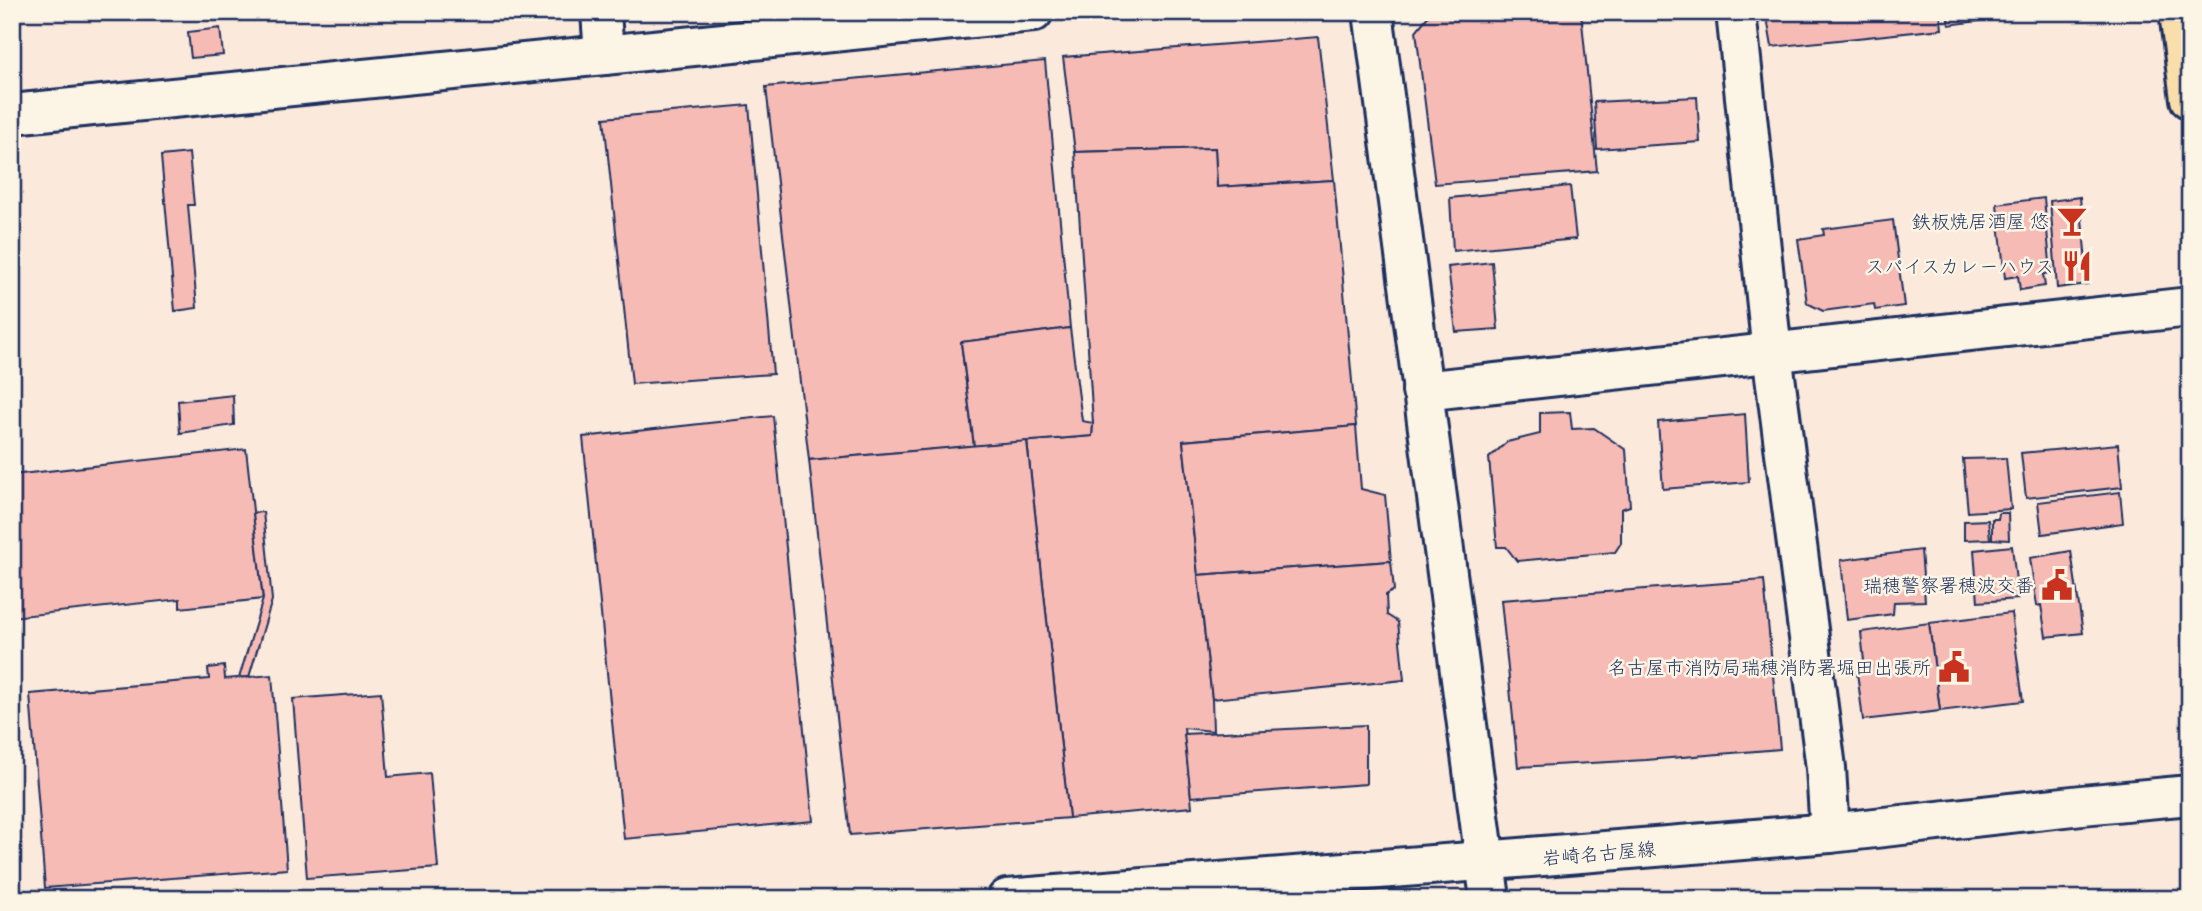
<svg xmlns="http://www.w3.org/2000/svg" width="2202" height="911" viewBox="0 0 2202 911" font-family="Delius,'Klee One',sans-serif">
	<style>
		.building { fill: #f7bbb5; stroke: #1b2f5e; stroke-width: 2 }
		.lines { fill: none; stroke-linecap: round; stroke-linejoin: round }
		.street-casing { stroke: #1b2f5e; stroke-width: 44 }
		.secondary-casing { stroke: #1b2f5e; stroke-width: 44 }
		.primary-casing { stroke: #1b2f5e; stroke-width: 44 }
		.street { stroke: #fcf5e5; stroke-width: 38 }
		.secondary { stroke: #fcf5e5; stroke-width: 38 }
		.primary { stroke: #f9deab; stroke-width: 38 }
		.labels { text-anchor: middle; stroke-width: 5; stroke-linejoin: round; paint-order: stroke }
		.poi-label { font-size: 19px; fill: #1b2f5e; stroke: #fcf5e5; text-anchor: end }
		.street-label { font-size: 19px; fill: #1b2f5e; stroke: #fcf5e5 }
	</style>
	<rect width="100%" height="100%" fill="#fbe9db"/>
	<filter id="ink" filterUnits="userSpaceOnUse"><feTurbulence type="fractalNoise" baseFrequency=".0143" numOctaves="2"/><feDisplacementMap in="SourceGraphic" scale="14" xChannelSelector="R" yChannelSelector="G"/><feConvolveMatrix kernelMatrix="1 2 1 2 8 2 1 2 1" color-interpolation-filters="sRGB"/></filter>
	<g filter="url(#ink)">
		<!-- building -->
		<g class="building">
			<polygon points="1467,12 1581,12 1597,171 1435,184 1416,31 1429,15"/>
			<polygon points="1766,12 1940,12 1942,29 1772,47"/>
			<polygon points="1947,12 2045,12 1949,25"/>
			<polygon points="220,28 223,55 191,58 188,32"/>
			<polygon points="1318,37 1334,180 1217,187 1215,148 1075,152 1063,57"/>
			<polygon points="1045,61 1070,328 961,342 974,446 809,460 766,87"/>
			<polygon points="1697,97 1700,142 1597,149 1594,102"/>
			<polygon points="749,105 773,374 632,384 604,118"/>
			<polygon points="1215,148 1217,187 1334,180 1356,426 1183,441 1212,699 1213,731 1184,728 1192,807 1069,818 1027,441 1092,436 1093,423 1075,152"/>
			<polygon points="189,153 194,205 188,205 197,308 175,311 161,156"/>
			<polygon points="1570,186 1576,239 1453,251 1450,198"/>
			<polygon points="2080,197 2088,284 2057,288 2050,201"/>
			<polygon points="2044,198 2051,273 2043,274 2045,286 2020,290 2018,276 2005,278 1997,204"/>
			<polygon points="1893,220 1904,306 1875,310 1874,304 1823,311 1807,303 1798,239 1824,235 1823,229"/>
			<polygon points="1492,262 1498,329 1456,332 1448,267"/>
			<polygon points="1070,328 1082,421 1093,423 1092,436 974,446 961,342"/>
			<polygon points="233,395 234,425 180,433 178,401"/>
			<polygon points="1570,412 1572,429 1594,428 1626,450 1630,506 1621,509 1621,543 1615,552 1517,561 1506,547 1497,547 1489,458 1507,442 1540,434 1540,413"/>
			<polygon points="1745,414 1749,482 1663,489 1658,422"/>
			<polygon points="773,416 813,821 624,839 583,437"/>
			<polygon points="1356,426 1361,489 1385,495 1391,561 1198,575 1183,441"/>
			<polygon points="1027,441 1069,818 850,835 809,460"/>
			<polygon points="2118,444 2122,487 2026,498 2021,453"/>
			<polygon points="246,449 263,599 180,608 180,599 12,617 12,475"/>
			<polygon points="2006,458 2011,509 1968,512 1963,459"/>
			<polygon points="2120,492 2123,523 2042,534 2038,502"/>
			<polygon points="263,512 272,600 249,677 239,678 263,599 253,513"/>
			<polygon points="1999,513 2008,513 2009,540 1992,539 1992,519 1998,519"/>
			<polygon points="1988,520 1990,539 1964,540 1964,521"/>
			<polygon points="2012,546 2018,599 1978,602 1974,550"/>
			<polygon points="1921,550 1925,601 1894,602 1893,614 1847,620 1841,560"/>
			<polygon points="2071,551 2083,633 2046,637 2041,605 2037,606 2030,558"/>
			<polygon points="1391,561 1394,590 1386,595 1387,615 1398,622 1404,680 1212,699 1198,575"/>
			<polygon points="1764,580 1780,749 1646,760 1518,767 1501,600"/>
			<polygon points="2011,613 2023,701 1940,711 1929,623"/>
			<polygon points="1929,623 1940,711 1863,720 1857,672 1865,671 1861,632"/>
			<polygon points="224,666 225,679 272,675 287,869 45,888 30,694 209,679 208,668"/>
			<polygon points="381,692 388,777 430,773 438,868 307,878 293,699"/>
			<polygon points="1366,725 1366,784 1191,797 1184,734"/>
		</g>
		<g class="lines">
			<defs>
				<g id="street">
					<polyline points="1736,12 1772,353 1826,768 1830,833"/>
					<polyline points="12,114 604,55"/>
					<polyline points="1422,391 2190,307"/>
				</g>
				<g id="secondary">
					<polyline points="601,12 604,55 1033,12"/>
					<polyline points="1373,12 1490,899"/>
					<polyline points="1007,899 1830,833 2082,805 2190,795"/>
				</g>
				<polyline id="primary" points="2179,12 2190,99"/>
			</defs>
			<!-- street casing -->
			<use href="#street" class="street-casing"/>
			<!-- secondary casing -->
			<use href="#secondary" class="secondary-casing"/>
			<!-- primary casing -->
			<use href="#primary" class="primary-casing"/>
			<!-- street -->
			<use href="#street" class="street"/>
			<!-- secondary -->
			<use href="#secondary" class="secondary"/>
			<!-- primary -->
			<use href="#primary" class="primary"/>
		</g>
	</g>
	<!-- icons -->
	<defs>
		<symbol id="bar-bare" viewBox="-9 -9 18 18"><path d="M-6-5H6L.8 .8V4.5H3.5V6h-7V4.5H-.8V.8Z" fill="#c8321e" stroke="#fcf5e5" stroke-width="2.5" paint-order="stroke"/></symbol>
		<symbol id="restaurant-bare" viewBox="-9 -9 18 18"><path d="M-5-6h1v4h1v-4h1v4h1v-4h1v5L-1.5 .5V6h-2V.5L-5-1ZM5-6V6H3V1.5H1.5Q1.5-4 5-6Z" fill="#c8321e" stroke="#fcf5e5" stroke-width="2.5" paint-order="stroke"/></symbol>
		<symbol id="civic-bare" viewBox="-9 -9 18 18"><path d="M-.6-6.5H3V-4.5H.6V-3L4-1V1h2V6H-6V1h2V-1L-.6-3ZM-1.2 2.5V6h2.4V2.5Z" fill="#c8321e" stroke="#fcf5e5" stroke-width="2.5" paint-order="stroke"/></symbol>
	</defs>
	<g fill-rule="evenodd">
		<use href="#bar-bare" x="2050" y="199" width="44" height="44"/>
		<use href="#restaurant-bare" x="2055" y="244" width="44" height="44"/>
		<use href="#civic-bare" x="2035" y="563" width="44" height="44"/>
		<use href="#civic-bare" x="1932" y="645" width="44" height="44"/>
	</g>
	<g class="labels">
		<!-- poi labels -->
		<g class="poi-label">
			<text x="2049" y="228">鉄板焼居酒屋 悠</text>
			<text x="2054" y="273">スパイスカレーハウス</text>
			<text x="2034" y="592">瑞穂警察署穂波交番</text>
			<text x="1931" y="674">名古屋市消防局瑞穂消防署堀田出張所</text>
		</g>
		<!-- street labels -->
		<g class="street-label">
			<text transform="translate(1599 853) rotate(-5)" y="7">岩崎名古屋線</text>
		</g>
	</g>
	<!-- margin -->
	<rect width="2202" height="911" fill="none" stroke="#fcf5e5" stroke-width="42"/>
	<rect x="21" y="21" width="2160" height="869" fill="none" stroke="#1b2f5e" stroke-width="2.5" filter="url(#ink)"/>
</svg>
